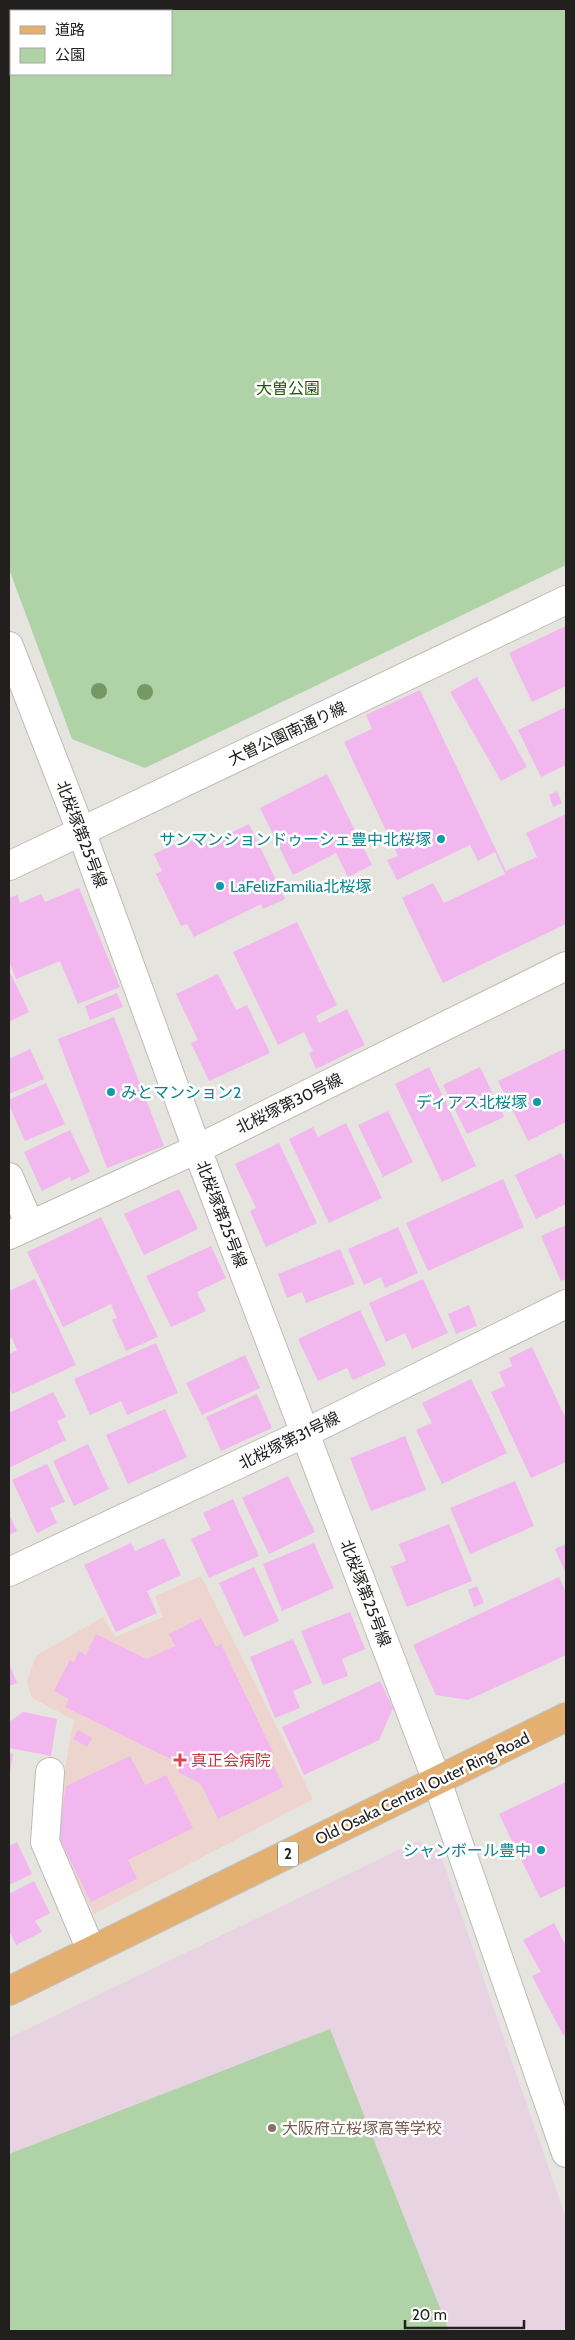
<svg xmlns="http://www.w3.org/2000/svg" width="575" height="2340" viewBox="0 0 575 2340" font-family="Cabin,'Noto Sans JP',sans-serif">
	<style>
		.education { fill: #e8d3e2 }
		.medical { fill: #eed4ce }
		.green { fill: #afd2a6; fill-rule: evenodd }
		.building { fill: #f2b7ef }
		.lines { fill: none; stroke-linecap: round; stroke-linejoin: round }
		.minor-casing { stroke: #bebcb6; stroke-width: 30 }
		.major-casing { stroke: #c1c1c0; stroke-width: 30 }
		.minor { stroke: #fff; stroke-width: 28 }
		.major { stroke: #e3b072; stroke-width: 28 }
		.tree { fill: #769864 }
		.culture-dot { fill: #0f9aa8; stroke: #fff; stroke-width: 2 }
		.health-dot { fill: #e0444e; stroke: #fff; stroke-width: 2 }
		.education-dot { fill: #8d6e63; stroke: #fff; stroke-width: 2 }
		.labels { text-anchor: middle; stroke-width: 5; stroke-linejoin: round; paint-order: stroke }
		.shield { fill: #fff; stroke: #646362; stroke-width: 1 }
		.shield-label { font-size: 15px; font-weight: bold; fill: #21201e }
		.park-label { font-size: 16px; fill: #1b5900; stroke: #fff }
		.street-label { font-size: 16px; fill: #21201e; stroke: #fff }
		.culture-label { font-size: 16px; fill: #0d838f; stroke: #fff; text-anchor: end }
		.health-label { font-size: 16px; fill: #be3a42; stroke: #fff; text-anchor: start }
		.education-label { font-size: 16px; fill: #785e54; stroke: #fff; text-anchor: start }
	</style>
	<rect width="100%" height="100%" fill="#e6e4de"/>
	<!-- education -->
	<polygon class="education" points="417,1841 439,1850 566,2218 566,2331 9,2331 9,2038"/>
	<!-- medical -->
	<polygon class="medical" points="201,1576 313,1799 94,1914 52,1835 74,1720 32,1698 27,1682 36,1656 103,1617 115,1637 163,1617 155,1596"/>
	<!-- green -->
	<g class="green">
		<path d="M 9,9 L 566,9 L 566,565 L 145,768 L 72,739 L 9,569 ZM 11,11 L 171,11 L 171,74 L 11,74 Z"/>
		<polygon points="330,2029 449,2331 9,2331 9,2154"/>
	</g>
	<!-- building -->
	<g class="building">
		<polygon points="566,626 566,686 532,702 509,653"/>
		<polygon points="477,677 527,767 501,781 450,692"/>
		<polygon points="420,690 506,871 537,857 526,833 566,814 566,924 443,983 402,898 433,883 444,903 505,874 495,852 478,861 470,845 397,880 387,860 398,856 344,742 372,729 366,715"/>
		<polygon points="566,707 566,765 541,777 518,730"/>
		<polygon points="327,774 372,865 348,877 336,853 293,875 260,808"/>
		<polygon points="557,791 562,803 553,807 549,795"/>
		<polygon points="249,824 285,899 263,909 261,904 194,937 187,924 181,926 156,874 162,871 154,854 193,835 199,848"/>
		<polygon points="79,888 120,987 78,1004 60,961 16,979 9,961 9,898 17,895 20,903 41,894 45,902"/>
		<polygon points="297,922 337,1005 316,1016 319,1023 347,1009 365,1045 316,1069 309,1053 313,1051 304,1032 278,1045 233,952"/>
		<polygon points="9,970 29,1012 9,1022"/>
		<polygon points="218,974 236,1010 247,1005 270,1053 209,1081 191,1043 198,1040 176,994"/>
		<polygon points="117,993 123,1007 90,1020 85,1006"/>
		<polygon points="114,1017 164,1146 107,1168 58,1039"/>
		<polygon points="566,1048 566,1122 528,1141 498,1081"/>
		<polygon points="30,1049 44,1079 9,1094 9,1059"/>
		<polygon points="429,1067 476,1166 442,1182 395,1084"/>
		<polygon points="480,1067 504,1117 467,1134 443,1085"/>
		<polygon points="46,1083 65,1124 25,1141 9,1105 9,1100"/>
		<polygon points="388,1111 413,1162 383,1177 358,1125"/>
		<polygon points="346,1123 382,1198 329,1223 289,1139 313,1127 318,1137"/>
		<polygon points="70,1130 90,1172 71,1181 70,1177 42,1191 24,1152"/>
		<polygon points="279,1143 317,1223 266,1247 250,1211 256,1208 235,1164"/>
		<polygon points="561,1153 566,1163 566,1204 536,1219 515,1175"/>
		<polygon points="503,1179 524,1227 428,1271 406,1223"/>
		<polygon points="179,1189 198,1229 144,1255 124,1214"/>
		<polygon points="101,1217 158,1337 126,1351 112,1320 117,1318 111,1304 63,1327 27,1252"/>
		<polygon points="566,1225 566,1279 561,1281 541,1236"/>
		<polygon points="398,1227 418,1273 385,1288 381,1277 364,1285 348,1249"/>
		<polygon points="211,1246 226,1278 197,1292 206,1311 171,1327 146,1276"/>
		<polygon points="340,1249 355,1284 306,1303 302,1292 287,1298 278,1274"/>
		<polygon points="35,1279 76,1365 12,1394 9,1388 9,1354 17,1350 12,1338 9,1339 9,1291"/>
		<polygon points="423,1279 448,1333 412,1349 405,1333 386,1342 369,1303"/>
		<polygon points="469,1305 477,1326 456,1334 448,1314"/>
		<polygon points="360,1310 386,1365 353,1380 347,1368 318,1381 298,1339"/>
		<polygon points="156,1343 178,1393 127,1415 121,1401 90,1415 74,1379"/>
		<polygon points="532,1347 566,1419 566,1462 531,1478 491,1392 505,1386 499,1372 512,1366 509,1358"/>
		<polygon points="245,1355 260,1388 202,1415 186,1383"/>
		<polygon points="471,1379 507,1453 442,1484 416,1430 432,1423 422,1403"/>
		<polygon points="53,1392 66,1417 57,1421 66,1440 9,1468 9,1413"/>
		<polygon points="257,1394 272,1428 221,1451 206,1417"/>
		<polygon points="165,1409 187,1457 128,1484 106,1435"/>
		<polygon points="405,1436 426,1490 371,1511 350,1458"/>
		<polygon points="88,1444 109,1489 74,1506 53,1461"/>
		<polygon points="47,1464 65,1502 50,1508 57,1523 37,1533 12,1480"/>
		<polygon points="288,1476 315,1532 269,1554 242,1498"/>
		<polygon points="515,1481 534,1526 470,1554 450,1508"/>
		<polygon points="233,1499 259,1556 209,1578 191,1539 211,1530 203,1513"/>
		<polygon points="9,1514 17,1531 9,1535"/>
		<polygon points="449,1524 472,1581 407,1607 391,1567 406,1561 399,1544"/>
		<polygon points="164,1538 181,1575 147,1591 157,1613 116,1632 84,1565 131,1543 135,1551"/>
		<polygon points="314,1543 334,1588 282,1611 263,1564"/>
		<polygon points="566,1544 566,1574 555,1549"/>
		<polygon points="254,1567 279,1621 244,1637 219,1583"/>
		<polygon points="559,1577 566,1592 566,1655 468,1700 436,1695 413,1645"/>
		<polygon points="477,1586 484,1603 474,1607 468,1590"/>
		<polygon points="350,1612 365,1649 342,1659 348,1676 323,1685 301,1631"/>
		<polygon points="201,1618 216,1647 221,1644 273,1752 268,1754 284,1787 218,1819 201,1784 178,1772 181,1764 65,1707 69,1699 54,1691 70,1660 74,1662 79,1651 86,1655 96,1634 147,1659 175,1646 169,1634"/>
		<polygon points="293,1639 312,1683 293,1691 300,1708 275,1718 250,1657"/>
		<polygon points="9,1663 17,1683 9,1686"/>
		<polygon points="380,1681 393,1708 379,1740 304,1775 282,1727"/>
		<polygon points="23,1712 57,1719 51,1756 9,1748 9,1722"/>
		<polygon points="78,1730 92,1738 87,1747 73,1739"/>
		<polygon points="9,1753 13,1754 10,1773 9,1773"/>
		<polygon points="130,1756 145,1785 166,1775 193,1828 128,1860 137,1879 91,1902 58,1836 66,1786"/>
		<polygon points="566,1782 566,1886 540,1898 499,1814"/>
		<polygon points="17,1842 32,1874 9,1885 9,1846"/>
		<polygon points="34,1881 50,1913 35,1921 42,1932 16,1945 9,1931 9,1894"/>
		<polygon points="554,1923 566,1946 566,2034 563,2035 532,1976 541,1972 523,1940"/>
	</g>
	<g class="lines">
		<defs>
			<g id="minor">
				<polyline points="9,646 81,831 197,1149 437,1781 566,2153"/>
				<polyline points="9,866 566,600"/>
				<polyline points="9,1177 30,1225"/>
				<polyline points="9,1235 197,1149 566,966"/>
				<polyline points="9,1572 305,1433 566,1304"/>
				<polyline points="50,1772 45,1842 91,1950"/>
			</g>
			<polyline id="major" points="9,1991 566,1717"/>
		</defs>
		<!-- minor casing -->
		<use href="#minor" class="minor-casing"/>
		<!-- major casing -->
		<use href="#major" class="major-casing"/>
		<!-- minor -->
		<use href="#minor" class="minor"/>
		<!-- major -->
		<use href="#major" class="major"/>
	</g>
	<!-- trees -->
	<g class="tree">
		<circle cx="99" cy="691" r="8"/>
		<circle cx="145" cy="692" r="8"/>
	</g>
	<!-- markers -->
	<g class="culture-dot">
		<circle cx="441" cy="839" r="5"/>
		<circle cx="220" cy="886" r="5"/>
		<circle cx="111" cy="1092" r="5"/>
		<circle cx="537" cy="1102" r="5"/>
		<circle cx="541" cy="1850" r="5"/>
	</g>
	<path class="health-dot" d="M177.5 1752.5h5v5h5v5h-5v5h-5v-5h-5v-5h5z"/>
	<circle class="education-dot" cx="272" cy="2128" r="5"/>
	<g class="labels">
		<!-- shield labels -->
		<rect class="shield" x="278" y="1841.5" width="20" height="25" rx="4"/>
		<g class="shield-label">
			<text x="288" y="1859">2</text>
		</g>
		<!-- park labels -->
		<g class="park-label">
			<text x="288" y="394">大曽公園</text>
		</g>
		<!-- street labels -->
		<g class="street-label">
			<text transform="translate(287 733) rotate(-25)" y="6">大曽公園南通り線</text>
			<text transform="translate(82 834) rotate(69)" y="6">北桜塚第25号線</text>
			<text transform="translate(289 1103) rotate(-26)" y="6">北桜塚第30号線</text>
			<text transform="translate(222 1214) rotate(69)" y="6">北桜塚第25号線</text>
			<text transform="translate(289 1440) rotate(-26)" y="6">北桜塚第31号線</text>
			<text transform="translate(366 1593) rotate(69)" y="6">北桜塚第25号線</text>
			<text transform="translate(422 1788) rotate(-26)" y="6">Old Osaka Central Outer Ring Road</text>
		</g>
		<!-- culture labels -->
		<g class="culture-label">
			<text x="431" y="845">サンマンションドゥーシェ豊中北桜塚</text>
			<text x="230" y="892" text-anchor="start">LaFelizFamilia北桜塚</text>
			<text x="121" y="1098" text-anchor="start">みとマンション2</text>
			<text x="527" y="1108">ディアス北桜塚</text>
			<text x="531" y="1856">シャンボール豊中</text>
		</g>
		<!-- health labels -->
		<g class="health-label">
			<text x="191" y="1766">真正会病院</text>
		</g>
		<!-- education labels -->
		<g class="education-label">
			<text x="282" y="2134">大阪府立桜塚高等学校</text>
		</g>
	</g>
	<!-- border -->
	<rect width="575" height="2340" fill="none" stroke="#21201e" stroke-width="20"/>
	<!-- legend -->
	<rect x="10" y="10" width="162" height="65" fill="#ffffff" stroke="#a6a6a5"/>
	<rect x="20" y="26" width="25" height="8" fill="#e3b072" stroke="#a6a6a5"/>
	<text x="55" y="35" font-size="15" fill="#21201e">道路</text>
	<rect x="20" y="48" width="25" height="15" fill="#afd2a6" stroke="#a6a6a5"/>
	<text x="55" y="60" font-size="15" fill="#21201e">公園</text>
	<!-- scale -->
	<path d="M405 2320v8h119v-8" fill="none" stroke="#21201e" stroke-width="2.5"/>
	<text x="412" y="2320" font-size="15" fill="#21201e" stroke="#ffffff" stroke-width="4" paint-order="stroke">20 m</text>
</svg>
